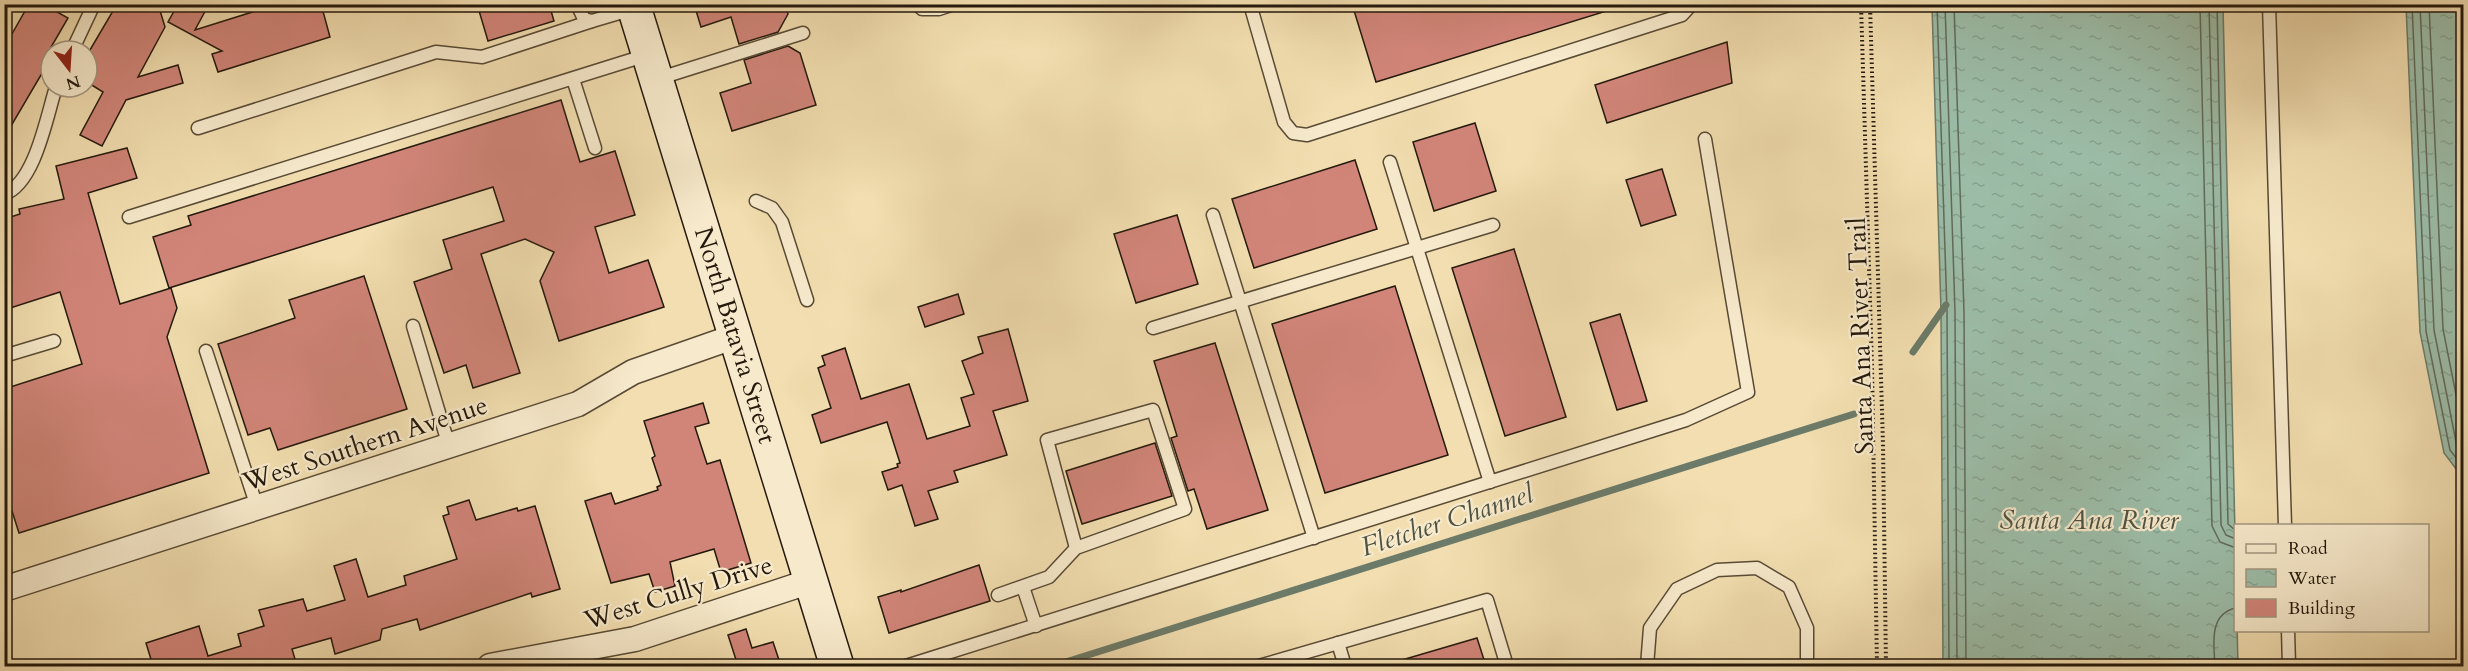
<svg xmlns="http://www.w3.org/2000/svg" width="2468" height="671" viewBox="0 0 2468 671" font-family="Cardo,serif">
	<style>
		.water { fill: url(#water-ripples); stroke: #6c7b69; stroke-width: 1.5 }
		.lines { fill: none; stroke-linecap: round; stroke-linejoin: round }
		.shore { stroke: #606a5a; stroke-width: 1.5 }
		.stream { stroke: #6c7b69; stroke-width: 7 }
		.building { fill: #d18579; stroke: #24190c; stroke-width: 1.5 }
		.lane-casing { stroke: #584a35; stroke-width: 15 }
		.street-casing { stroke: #584a35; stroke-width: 27 }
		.secondary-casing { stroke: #24190c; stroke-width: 36 }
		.path { stroke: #24190c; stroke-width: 4; stroke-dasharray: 1.5 3; stroke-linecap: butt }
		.lane { stroke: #f7eacc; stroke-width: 12 }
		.street { stroke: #f7eacc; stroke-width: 24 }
		.secondary { stroke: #f7eacc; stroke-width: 33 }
		.labels { text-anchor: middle; stroke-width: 4.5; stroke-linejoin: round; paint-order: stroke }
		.street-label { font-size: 26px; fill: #24190c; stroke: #f7eacc }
		.water-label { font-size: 27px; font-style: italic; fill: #4e5242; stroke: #f7eacc }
	</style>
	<defs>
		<pattern id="water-ripples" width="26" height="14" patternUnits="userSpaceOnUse" patternTransform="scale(1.5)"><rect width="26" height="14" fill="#9cbca7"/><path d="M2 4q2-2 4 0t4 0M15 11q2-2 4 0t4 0" fill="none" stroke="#86a18f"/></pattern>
	</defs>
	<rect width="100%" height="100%" fill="#f2deb0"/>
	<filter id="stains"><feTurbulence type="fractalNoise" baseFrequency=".00333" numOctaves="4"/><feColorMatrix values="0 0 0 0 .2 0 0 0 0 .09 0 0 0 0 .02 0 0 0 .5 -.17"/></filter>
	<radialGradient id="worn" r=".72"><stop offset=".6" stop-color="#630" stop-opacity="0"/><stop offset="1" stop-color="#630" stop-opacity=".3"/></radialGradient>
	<!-- water -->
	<g class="water">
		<polygon points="1932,5 2223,5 2238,666 1943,666 1941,312"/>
		<polygon points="2406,5 2463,5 2463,478 2444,453 2420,332"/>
	</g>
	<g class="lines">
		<!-- shore -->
		<g class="shore">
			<polyline points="1937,4 1947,312 1949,666"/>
			<polyline points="1945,4 1955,312 1957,666"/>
			<polyline points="1954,4 1964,312 1966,666"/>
			<polyline points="2200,4 2212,526 2220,542 2236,548"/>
			<polyline points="2209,4 2221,525 2226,535 2236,539"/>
			<polyline points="2217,4 2228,524 2236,531"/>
			<polyline points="2412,4 2426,331 2450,450 2464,468"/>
			<polyline points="2420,4 2434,330 2457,447 2464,456"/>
			<polyline points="2429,4 2443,329 2464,435"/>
			<path d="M 2215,666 C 2214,645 2208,614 2236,608"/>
		</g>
		<!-- stream -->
		<g class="stream">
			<polyline points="1913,352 1946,305"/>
			<polyline points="1053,666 1854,414"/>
		</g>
	</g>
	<!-- building -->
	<g class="building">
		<polygon points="29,4 43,4 68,18 43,61 48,63 4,138 4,48"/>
		<polygon points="117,4 158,4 165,27 138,77 178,65 183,83 126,100 102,146 80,135 103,92 87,82 87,55"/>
		<polygon points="178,4 209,4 195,30 278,4 321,4 330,37 218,72 212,54 222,51 168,22"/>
		<polygon points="477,4 549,4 554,21 488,41"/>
		<polygon points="694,4 785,4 788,14 778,32 739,44 731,17 701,27"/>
		<polygon points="1352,4 1613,4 1613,9 1376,82"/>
		<polygon points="1727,42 1732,83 1607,123 1595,85"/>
		<polygon points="788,46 800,53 816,105 732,131 720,93 751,83 744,60"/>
		<polygon points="561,100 580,162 615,151 635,215 595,227 609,273 648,260 664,307 559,341 540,281 554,252 525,239 481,254 520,373 473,388 466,365 444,373 414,282 452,269 443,240 504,221 493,187 169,288 153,237 191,225 188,216"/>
		<polygon points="1475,123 1496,191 1434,211 1413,142"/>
		<polygon points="127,148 137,178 88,193 120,304 171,288 177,308 167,337 209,473 19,533 12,511 4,513 4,389 82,364 60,292 4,310 4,219 20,214 19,209 64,199 56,166"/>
		<polygon points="1355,160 1377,229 1254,268 1232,199"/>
		<polygon points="1662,169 1676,215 1641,226 1626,180"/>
		<polygon points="1177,215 1198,284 1136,303 1114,234"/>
		<polygon points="1514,249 1566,417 1505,436 1452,268"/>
		<polygon points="364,276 407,409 278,450 270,428 248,435 218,344 295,318 289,300"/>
		<polygon points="1395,286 1448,455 1325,493 1272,324"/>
		<polygon points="958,294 964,314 925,327 918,307"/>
		<polygon points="1620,314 1647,401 1617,410 1590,323"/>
		<polygon points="1008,329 1028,401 993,411 1007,455 954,471 958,482 928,491 938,519 915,526 902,485 888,490 882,472 898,467 897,464 900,463 887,422 821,443 812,415 831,408 818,368 825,365 822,356 845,348 861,399 909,384 927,439 970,426 961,398 974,394 962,361 983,353 978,337"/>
		<polygon points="1215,343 1268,510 1207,529 1194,489 1188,491 1171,438 1177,436 1154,361"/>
		<polygon points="703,403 709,423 695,427 707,464 720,460 751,563 721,572 714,549 670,562 675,586 655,592 649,574 611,583 585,501 611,493 615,504 658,490 657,487 661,485 652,458 655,456 644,421"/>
		<polygon points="1155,443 1172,496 1082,524 1066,471"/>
		<polygon points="469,500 476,520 517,508 518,511 535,506 560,589 532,597 531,593 420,630 417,619 382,629 380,640 335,654 331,638 292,649 297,666 153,666 146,643 199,626 208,656 241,646 238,634 264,626 259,610 303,599 307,611 345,600 334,566 356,559 368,597 406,585 404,576 457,559 443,516 449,514 447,507"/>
		<polygon points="979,565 990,601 889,633 878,597 901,590 901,592"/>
		<polygon points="746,629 752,648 773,642 781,666 738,666 728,635"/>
		<polygon points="1477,638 1486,666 1396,666 1395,662"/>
	</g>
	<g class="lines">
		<defs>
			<g id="lane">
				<polyline points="577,4 584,19 592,21 633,9"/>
				<polyline points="917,4 922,9 939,9 954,4"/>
				<polyline points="1250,4 1284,122 1293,133 1307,135 1682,15 1692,4"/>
				<polyline points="2269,4 2285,526"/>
				<polyline points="72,51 94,4"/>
				<polyline points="573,79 595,148"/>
				<polyline points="657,79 803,33"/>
				<polyline points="198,128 436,52 482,57 592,21"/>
				<polyline points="1390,162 1490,482"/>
				<path d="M 4,194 C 35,184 47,115 56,87"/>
				<polyline points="756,201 772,208 782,222 807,300"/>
				<polyline points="1213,215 1314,538"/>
				<polyline points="129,217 647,55"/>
				<polyline points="413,326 449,446"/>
				<polyline points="1153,328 1493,225"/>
				<polyline points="206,351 257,507"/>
				<polyline points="4,356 54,341"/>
				<polyline points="1023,587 1036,626"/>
				<polyline points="998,595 1049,577 1076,548 1185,509 1153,410 1047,440 1076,548"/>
				<polyline points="2288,630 2289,666"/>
				<polyline points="1338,643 1345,666"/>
				<polyline points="906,666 1686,420 1748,392 1705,139"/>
				<polyline points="1259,666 1487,600 1507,666"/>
				<polyline points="1647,666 1650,628 1677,589 1717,570 1757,568 1789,587 1807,628 1807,666"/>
			</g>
			<g id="street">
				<polyline points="4,589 578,404 633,372 736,336"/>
				<polyline points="490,666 635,639 811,581"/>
			</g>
			<polyline id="secondary" points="633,4 837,666"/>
		</defs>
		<!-- lane casing -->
		<use href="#lane" class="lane-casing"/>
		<!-- street casing -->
		<use href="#street" class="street-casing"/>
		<!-- secondary casing -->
		<use href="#secondary" class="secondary-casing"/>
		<!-- path -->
		<g class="path">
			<polyline points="1861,4 1872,366 1877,666"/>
			<polyline points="1870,4 1883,445 1886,666"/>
		</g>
		<!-- lane -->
		<use href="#lane" class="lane"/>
		<!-- street -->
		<use href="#street" class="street"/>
		<!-- secondary -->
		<use href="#secondary" class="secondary"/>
	</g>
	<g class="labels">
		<!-- street labels -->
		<g class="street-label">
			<text transform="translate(736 335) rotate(73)" y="9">North Batavia Street</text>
			<text transform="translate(1860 336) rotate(-92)" y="9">Santa Ana River Trail</text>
			<text transform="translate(365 443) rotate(-18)" y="9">West Southern Avenue</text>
			<text transform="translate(678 592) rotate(-17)" y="9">West Cully Drive</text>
		</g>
		<!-- water labels -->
		<g class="water-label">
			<text transform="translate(1447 520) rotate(-18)" y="9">Fletcher Channel</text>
			<text x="2089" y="529">Santa Ana River</text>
		</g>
	</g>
	<!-- margin -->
	<rect width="2468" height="671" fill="none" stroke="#f2deb0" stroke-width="24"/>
	<rect x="6" y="6" width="2456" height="659" fill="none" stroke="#24190c" stroke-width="3"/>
	<rect x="12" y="12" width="2444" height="647" fill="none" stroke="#24190c" stroke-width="1.5"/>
	<!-- legend -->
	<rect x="2234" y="524" width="195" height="108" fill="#f7eacc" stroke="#a3967f" stroke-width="1.5"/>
	<rect x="2246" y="544" width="30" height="9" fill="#f7eacc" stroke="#a3967f" stroke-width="1.5"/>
	<text x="2288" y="554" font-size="18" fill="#24190c">Road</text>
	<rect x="2246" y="569" width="30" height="18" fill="url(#water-ripples)" stroke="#a3967f" stroke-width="1.5"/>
	<text x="2288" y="584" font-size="18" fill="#24190c">Water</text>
	<rect x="2246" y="599" width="30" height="18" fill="#d18579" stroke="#a3967f" stroke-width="1.5"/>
	<text x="2288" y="614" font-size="18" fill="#24190c">Building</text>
	<!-- north arrow -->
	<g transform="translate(69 69) rotate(163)"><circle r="28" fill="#f7eacc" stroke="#a3967f" stroke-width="1.5"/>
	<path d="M0-4.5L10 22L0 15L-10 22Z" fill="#8f2418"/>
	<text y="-9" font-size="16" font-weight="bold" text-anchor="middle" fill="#24190c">N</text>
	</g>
	<rect width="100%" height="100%" filter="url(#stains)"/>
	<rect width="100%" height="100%" fill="url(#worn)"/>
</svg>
